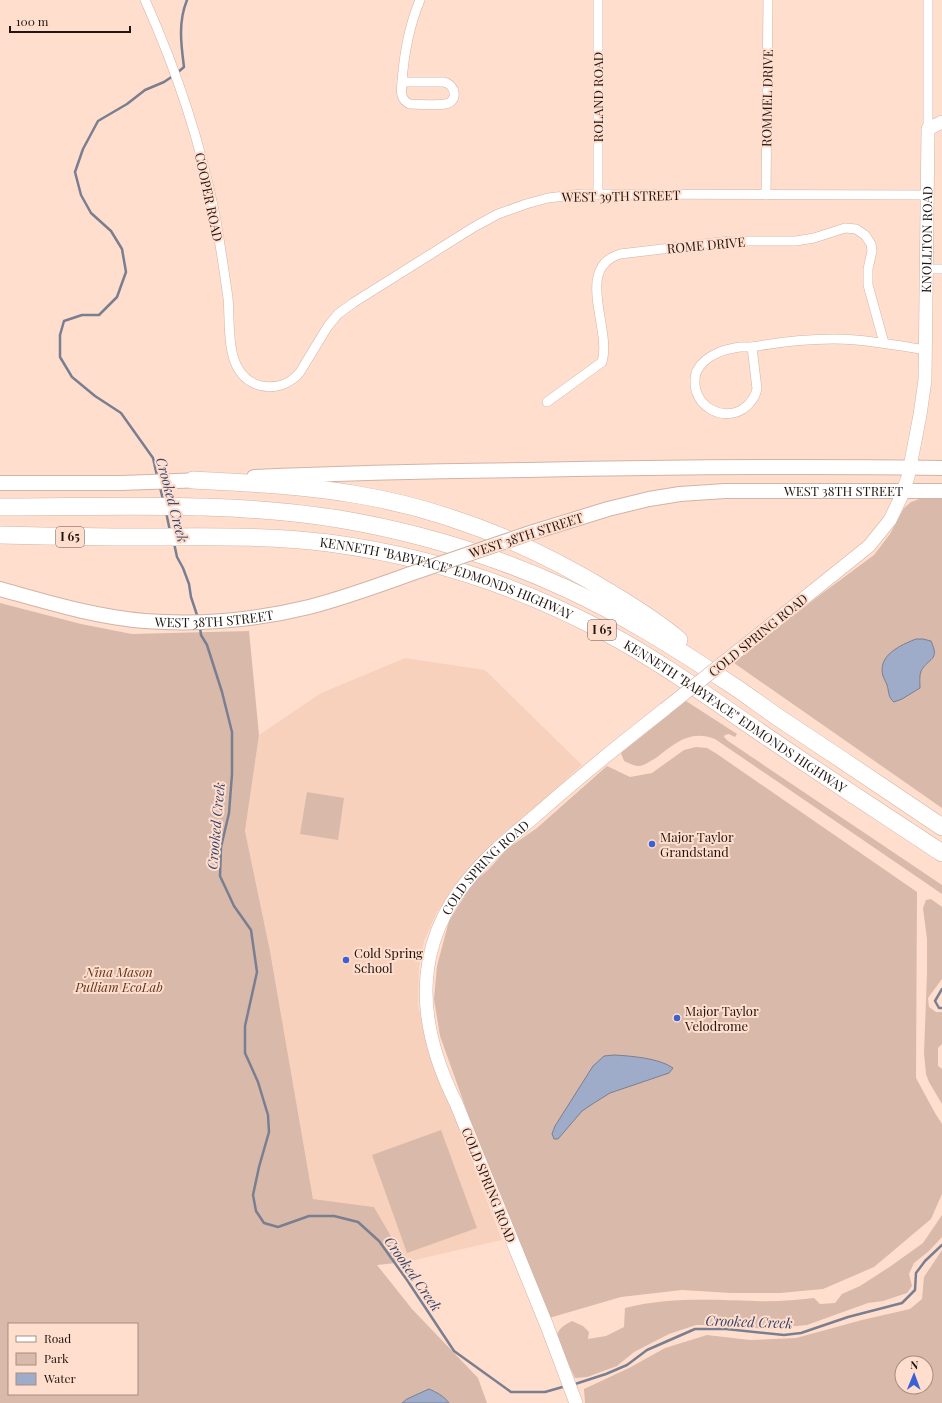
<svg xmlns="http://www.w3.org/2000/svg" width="942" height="1403" viewBox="0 0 942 1403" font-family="'Playfair Display',serif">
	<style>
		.built { fill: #f8d1bd }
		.green { fill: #d9b9aa; fill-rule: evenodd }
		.water { fill: #9facc9; stroke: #797f91 }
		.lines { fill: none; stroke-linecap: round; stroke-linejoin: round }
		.stream { stroke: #797f91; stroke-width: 2.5 }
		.street-casing { stroke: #d2b3a4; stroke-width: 10 }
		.secondary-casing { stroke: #d2b3a4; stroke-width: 14 }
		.primary-casing { stroke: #d2b3a4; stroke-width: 16 }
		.highway-casing { stroke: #d2b3a4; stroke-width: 18 }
		.street { stroke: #fff; stroke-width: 9 }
		.secondary { stroke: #fff; stroke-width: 13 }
		.primary { stroke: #fff; stroke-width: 14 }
		.highway { stroke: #fff; stroke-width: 17 }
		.secondary-bridge-casing { stroke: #d2b3a4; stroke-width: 14; stroke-linecap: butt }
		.primary-bridge-casing { stroke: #d2b3a4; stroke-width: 16; stroke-linecap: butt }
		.secondary-bridge { stroke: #fff; stroke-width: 13 }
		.primary-bridge { stroke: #fff; stroke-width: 14 }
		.poi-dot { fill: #3b62d3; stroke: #ffdece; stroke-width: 1.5 }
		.labels { text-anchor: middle; stroke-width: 4; stroke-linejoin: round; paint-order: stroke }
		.shield { fill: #ffdece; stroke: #635148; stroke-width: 1 }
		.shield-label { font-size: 12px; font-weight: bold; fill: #20150f }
		.street-label { font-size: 13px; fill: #20150f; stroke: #ffdece }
		.poi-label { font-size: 13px; fill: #20150f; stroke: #ffdece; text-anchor: start }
		.park-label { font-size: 13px; font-style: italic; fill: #62351d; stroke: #ffdece }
		.water-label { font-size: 14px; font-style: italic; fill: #33446e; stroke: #ffdece }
	</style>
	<rect width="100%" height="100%" fill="#ffdece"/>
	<!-- built -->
	<polygon class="built" points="405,658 485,670 582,765 468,869 437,912 424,941 419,968 418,1005 426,1041 502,1240 406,1262 374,1207 313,1199 270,951 245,831 259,735 321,693"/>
	<!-- green -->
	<g class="green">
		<polygon points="942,497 942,808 734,663 767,636 824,592 874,555 890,534 904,508 911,502 922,498"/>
		<path d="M 0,603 L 81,624 L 132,634 L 249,631 L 259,735 L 245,831 L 270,951 L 313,1199 L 374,1207 L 406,1262 L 377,1265 L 412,1309 L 478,1378 L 487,1403 L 0,1403 ZM 9,1324 L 137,1324 L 137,1394 L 9,1394 Z"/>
		<path d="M 686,701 L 737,734 L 735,737 L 729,734 L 725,735 L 724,737 L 728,741 L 942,885 L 942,894 L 715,739 C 690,729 675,743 656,758 C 650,761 646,765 639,766 C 634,766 629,763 624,761 L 621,753 Z"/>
		<polygon points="696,747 707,748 717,754 917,892 916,1078 935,1113 942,1124 942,1194 931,1219 874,1267 823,1289 780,1293 731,1293 682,1290 621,1297 549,1318 470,1120 440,1036 434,999 437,966 449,921 473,883 489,869 507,849 537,828 607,766 630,777 652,773 684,750"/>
		<polygon points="307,792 344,798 338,840 300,834"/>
		<polygon points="931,899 942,907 942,979 928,998 929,1007 936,1012 942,1012 942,1044 938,1048 938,1066 942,1069 942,1104 929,1082 926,1074 924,1053 927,973 927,939 923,908 926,900"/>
		<polygon points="441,1130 477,1228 407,1253 372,1155"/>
		<path d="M 942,1215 L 942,1237 L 929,1251 L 914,1263 L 909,1274 L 912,1286 L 907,1293 L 883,1301 L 868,1303 L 807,1325 L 766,1329 L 722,1325 L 696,1325 L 669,1334 L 634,1352 L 617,1366 L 587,1377 L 575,1378 L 556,1337 C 559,1328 564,1325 572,1321 L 583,1326 L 589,1332 L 588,1339 L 606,1336 L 624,1327 L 625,1308 C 669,1297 712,1300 756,1301 C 775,1302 795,1300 814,1298 L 820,1304 L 835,1303 L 842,1294 L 860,1286 L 891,1266 L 923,1243 Z"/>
		<path d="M 942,1250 L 942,1403 L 585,1403 L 584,1389 L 629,1368 L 665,1348 L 707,1335 L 750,1340 L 796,1338 L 862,1320 L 910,1309 L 922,1299 L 924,1277 ZM 902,1363 L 926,1363 L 926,1387 L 902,1387 Z"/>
	</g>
	<!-- water -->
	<g class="water">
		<path d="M 916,639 L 923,639 L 931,641 C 940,661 929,657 921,671 C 919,676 920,683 920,688 L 902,699 L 894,702 C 888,698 889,691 887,685 C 886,682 884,679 883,676 C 877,655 901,645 916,639 Z"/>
		<path d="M 614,1055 C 631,1056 659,1058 673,1068 L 669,1073 L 610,1093 L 594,1103 L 582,1111 L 558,1139 L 554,1139 L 552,1134 L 555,1126 L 593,1066 L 604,1056 Z"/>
		<path d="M 429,1389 C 436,1392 444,1396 449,1403 L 402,1403 L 407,1399 Z"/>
	</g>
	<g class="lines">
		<!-- stream -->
		<g class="stream">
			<path d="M 177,73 L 184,67 C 181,44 178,22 187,0"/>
			<polyline points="157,476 153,458 121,413 95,396 72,377 60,357 60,335 64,321 82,315 99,315 117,297 126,272 122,249 111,231 91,213 81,195 75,172 83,149 98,121 127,104 145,90 164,82 173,76"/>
			<polyline points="160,487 163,500"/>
			<polyline points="166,512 170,531"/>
			<polyline points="174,543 177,557 183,568 189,584 191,597 198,618"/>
			<polyline points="200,627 201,635 207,645 222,692 232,732 232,774 229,813 221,847 220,876 234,906 251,930 257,972 245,1026 245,1053 258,1082 268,1115 269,1132 259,1167 253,1195 256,1211 264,1223 278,1227 309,1216 334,1216 358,1222 379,1241 407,1280 454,1351 511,1392 545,1392 566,1386"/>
			<polyline points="942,989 935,1001 939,1008 942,1008"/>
			<polyline points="572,1385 606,1374 627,1365 647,1350 695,1329 726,1329 784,1335 801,1333 848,1317 902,1303 915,1290 916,1273 925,1261 942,1245"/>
		</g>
		<defs>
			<g id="street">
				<path d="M 145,0 C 176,69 200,141 215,215 C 220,243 224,270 228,298 C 230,319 227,352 239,370 C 253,392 284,392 300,372 L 328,326 L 338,314 L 353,303 L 474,227 L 498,214 L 526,204 L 548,198 L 582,194 L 927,195"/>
				<polyline points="598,0 598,194"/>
				<path d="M 402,82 L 444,82 C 457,86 458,102 445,104 C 434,106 421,104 410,104 C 400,100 401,91 402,82 Z"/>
				<path d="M 402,82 C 404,54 409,26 420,0"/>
				<polyline points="928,129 928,0"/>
				<polyline points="766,195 768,0"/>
				<polyline points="926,269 942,269"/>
				<path d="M 740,347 L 752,347 L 757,389 C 755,398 750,404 743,409 C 722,422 694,406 695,381 C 695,378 696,372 698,369 C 706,355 725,349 740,347 Z"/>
				<path d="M 752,347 C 786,341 821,337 856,340 C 879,342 902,346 926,350"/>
				<path d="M 547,402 L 602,362 C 612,329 574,268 620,254 L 730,241 L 796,241 L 814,238 L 845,228 L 856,229 L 865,235 L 871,244 L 872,251 L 868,269 L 868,285 L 884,343"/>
			</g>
			<g id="secondary">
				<path id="s1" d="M 763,631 L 869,546 L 890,520 L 901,497 L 908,477 L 920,415 L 925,380 L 928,129 L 942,122"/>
				<path id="s2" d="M 576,1403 L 547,1326 L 456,1103 C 416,1023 411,945 472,875 C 490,853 513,835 534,817 C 576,780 620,744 665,709"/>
			</g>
			<g id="primary">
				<path d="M 254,477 C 345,473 436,471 527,470 C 665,467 804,466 942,468"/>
				<polyline points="0,483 121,483 204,480"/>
				<path id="s3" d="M 527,534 L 608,509 L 649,499 L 680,494 L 725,491 L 942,491"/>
				<path id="s4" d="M 0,589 C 47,602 95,617 145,621 C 200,625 256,620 309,607 C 344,598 377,586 410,574"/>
			</g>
			<g id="highway">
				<path d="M 193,480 C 247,483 300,485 353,494 C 446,509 535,546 614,595 C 637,609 659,623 679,640"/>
				<path d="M 0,507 C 112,507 228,501 339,519 C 416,532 493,555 565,588 C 622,614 676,648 729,683 C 749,696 768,711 788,724 C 840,758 891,793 942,827"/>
				<path id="s5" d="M 0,535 C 46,536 93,537 139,537 C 202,537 266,535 329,543 C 427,556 520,586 607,633 C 667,665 722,707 779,745 C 833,782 888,817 942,853"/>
			</g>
		</defs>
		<!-- street casing -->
		<use href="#street" class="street-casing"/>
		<!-- secondary casing -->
		<use href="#secondary" class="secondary-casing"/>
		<!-- primary casing -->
		<use href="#primary" class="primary-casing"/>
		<!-- highway casing -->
		<use href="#highway" class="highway-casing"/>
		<!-- street -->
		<use href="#street" class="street"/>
		<!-- secondary -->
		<use href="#secondary" class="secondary"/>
		<!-- primary -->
		<use href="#primary" class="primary"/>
		<!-- highway -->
		<use href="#highway" class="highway"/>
		<defs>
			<polyline id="secondary-bridge" points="665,709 763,631"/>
			<polyline id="primary-bridge" points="410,574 527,534"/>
		</defs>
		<!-- secondary-bridge casing -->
		<use href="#secondary-bridge" class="secondary-bridge-casing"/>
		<!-- primary-bridge casing -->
		<use href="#primary-bridge" class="primary-bridge-casing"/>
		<!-- secondary-bridge -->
		<use href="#secondary-bridge" class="secondary-bridge"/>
		<!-- primary-bridge -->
		<use href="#primary-bridge" class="primary-bridge"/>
	</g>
	<!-- markers -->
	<g class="poi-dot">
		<circle cx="652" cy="844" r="4"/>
		<circle cx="346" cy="960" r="4"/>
		<circle cx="677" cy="1018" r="4"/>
	</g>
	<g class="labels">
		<!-- shield labels -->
		<g class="shield">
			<rect x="56" y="527" width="28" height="20" rx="3"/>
			<rect x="588" y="620" width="28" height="20" rx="3"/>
		</g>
		<g class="shield-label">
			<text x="70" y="541">I 65</text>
			<text x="602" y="634">I 65</text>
		</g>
		<!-- street labels -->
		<g class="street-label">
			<text transform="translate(598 97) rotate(-90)" y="5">ROLAND ROAD</text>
			<text transform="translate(767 98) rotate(-89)" y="5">ROMMEL DRIVE</text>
			<text transform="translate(621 196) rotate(-1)" y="5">WEST 39TH STREET</text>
			<text transform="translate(209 197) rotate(78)" y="5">COOPER ROAD</text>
			<text dy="5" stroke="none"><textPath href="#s1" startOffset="455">KNOLLTON ROAD</textPath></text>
			<text transform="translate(706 245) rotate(-5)" y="5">ROME DRIVE</text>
			<text dy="5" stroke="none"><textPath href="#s3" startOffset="322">WEST 38TH STREET</textPath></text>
			<text transform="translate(526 535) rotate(-18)" y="5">WEST 38TH STREET</text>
			<text dy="5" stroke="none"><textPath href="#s5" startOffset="452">KENNETH "BABYFACE" EDMONDS HIGHWAY</textPath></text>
			<text dy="5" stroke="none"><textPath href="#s4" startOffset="218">WEST 38TH STREET</textPath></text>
			<text transform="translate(758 635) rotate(-39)" y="5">COLD SPRING ROAD</text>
			<text dy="5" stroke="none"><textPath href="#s5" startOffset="776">KENNETH "BABYFACE" EDMONDS HIGHWAY</textPath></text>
			<text dy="5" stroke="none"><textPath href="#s2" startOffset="582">COLD SPRING ROAD</textPath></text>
			<text transform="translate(489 1185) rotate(68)" y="5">COLD SPRING ROAD</text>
		</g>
		<!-- poi labels -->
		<g class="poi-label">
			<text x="660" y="842">Major Taylor<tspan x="660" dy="15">Grandstand</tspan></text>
			<text x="354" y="958">Cold Spring<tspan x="354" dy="15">School</tspan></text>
			<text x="685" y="1016">Major Taylor<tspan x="685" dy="15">Velodrome</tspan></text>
		</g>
		<!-- park labels -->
		<g class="park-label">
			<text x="119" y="977">Nina Mason<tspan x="119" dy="15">Pulliam EcoLab</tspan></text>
		</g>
		<!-- water labels -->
		<g class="water-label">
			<text transform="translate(172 500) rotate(75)" y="5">Crooked Creek</text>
			<text transform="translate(216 826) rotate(-85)" y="5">Crooked Creek</text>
			<text transform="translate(413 1274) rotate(55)" y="5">Crooked Creek</text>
			<text transform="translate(749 1322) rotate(2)" y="5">Crooked Creek</text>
		</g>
	</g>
	<!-- legend -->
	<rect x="8" y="1323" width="130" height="72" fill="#ffdece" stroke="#a68e82"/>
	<rect x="16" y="1336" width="20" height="6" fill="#ffffff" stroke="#a68e82"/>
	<text x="44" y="1343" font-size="12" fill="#20150f">Road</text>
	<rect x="16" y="1353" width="20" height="12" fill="#d9b9aa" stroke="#a68e82"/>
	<text x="44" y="1363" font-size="12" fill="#20150f">Park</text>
	<rect x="16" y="1373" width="20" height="12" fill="#9facc9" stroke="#a68e82"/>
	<text x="44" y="1383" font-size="12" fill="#20150f">Water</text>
	<!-- north arrow -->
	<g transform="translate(914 1375) rotate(1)"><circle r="19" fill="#ffdece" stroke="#a68e82"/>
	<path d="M0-3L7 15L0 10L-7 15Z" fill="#3b62d3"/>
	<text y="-6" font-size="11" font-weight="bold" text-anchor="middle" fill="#20150f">N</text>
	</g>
	<!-- scale -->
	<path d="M10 26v6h120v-6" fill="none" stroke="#20150f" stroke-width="2"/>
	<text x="16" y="26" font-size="12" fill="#20150f" stroke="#ffdece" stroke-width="3" paint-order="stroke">100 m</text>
</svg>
